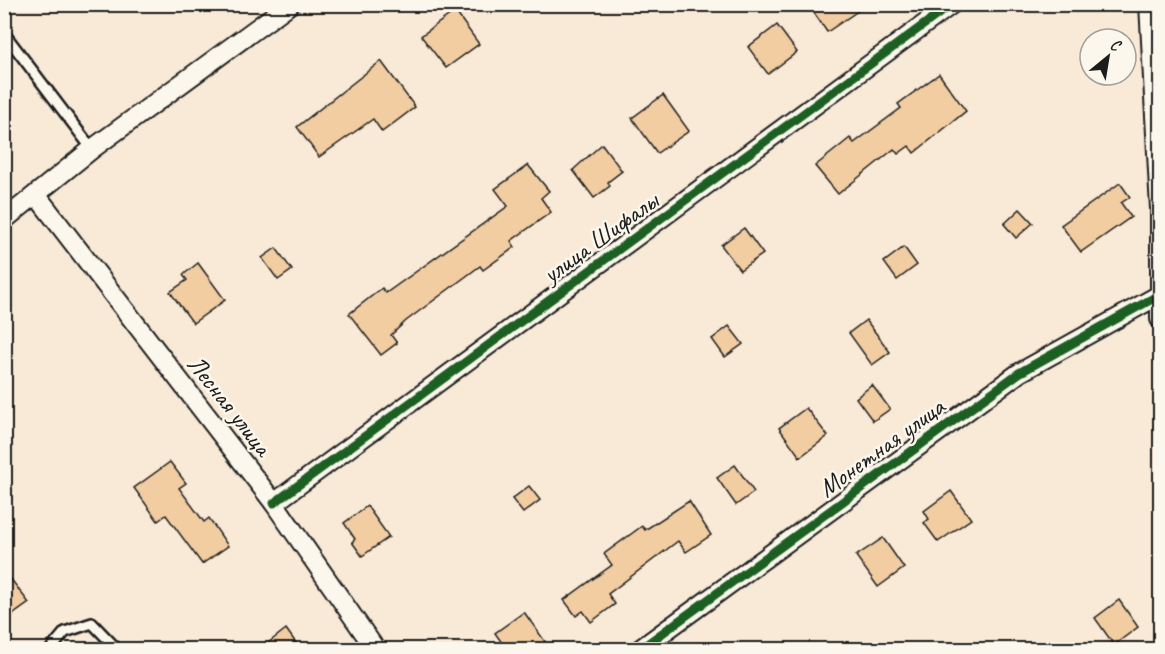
<svg xmlns="http://www.w3.org/2000/svg" width="1165" height="654" viewBox="0 0 1165 654" font-family="Caveat,sans-serif">
	<style>
		.building { fill: #f2cda2; stroke: #1c1c1c; stroke-width: 1.5 }
		.lines { fill: none; stroke-linecap: round; stroke-linejoin: round }
		.service-casing { stroke: #1c1c1c; stroke-width: 14 }
		.minor-casing { stroke: #1c1c1c; stroke-width: 22 }
		.service { stroke: #fbf7ec; stroke-width: 9 }
		.minor { stroke: #fbf7ec; stroke-width: 18 }
		.cycleway-casing { stroke: #fbf7ec; stroke-width: 13 }
		.cycleway { stroke: #1b5e20; stroke-width: 9 }
		.labels { text-anchor: middle; stroke-width: 5; stroke-linejoin: round; paint-order: stroke }
		.street-label { font-size: 26px; fill: #1c1c1c; stroke: #fbf7ec }
	</style>
	<rect width="100%" height="100%" fill="#f8ead6"/>
	<filter id="ink" filterUnits="userSpaceOnUse"><feTurbulence type="fractalNoise" baseFrequency=".0167" numOctaves="2"/><feDisplacementMap in="SourceGraphic" scale="12" xChannelSelector="R" yChannelSelector="G"/><feConvolveMatrix kernelMatrix="1 2 1 2 8 2 1 2 1" color-interpolation-filters="sRGB"/></filter>
	<g filter="url(#ink)">
		<!-- building -->
		<g class="building">
			<polygon points="808,4 868,4 827,32"/>
			<polygon points="455,11 479,44 446,68 421,36"/>
			<polygon points="777,25 797,52 768,74 748,47"/>
			<polygon points="381,61 415,107 382,132 373,119 319,157 297,127"/>
			<polygon points="939,74 966,111 914,153 909,146 898,154 894,149 838,194 815,166 850,138 854,143 901,108 898,104"/>
			<polygon points="663,95 689,131 657,153 632,118"/>
			<polygon points="602,144 622,171 608,182 610,186 594,198 573,170"/>
			<polygon points="528,165 549,191 541,198 551,212 511,241 515,247 483,270 480,266 406,321 391,335 397,343 381,355 349,314 382,288 386,293 508,206 495,189"/>
			<polygon points="1120,183 1130,197 1121,203 1131,217 1081,252 1061,225"/>
			<polygon points="1020,209 1033,223 1016,238 1004,224"/>
			<polygon points="744,228 763,254 740,270 721,245"/>
			<polygon points="904,247 917,265 897,280 884,262"/>
			<polygon points="276,248 292,270 278,280 262,258"/>
			<polygon points="198,263 225,300 193,323 170,292 187,280 183,275"/>
			<polygon points="866,320 890,352 872,365 849,333"/>
			<polygon points="729,326 743,344 725,357 712,339"/>
			<polygon points="872,385 890,409 873,421 856,398"/>
			<polygon points="806,408 828,436 800,457 779,428"/>
			<polygon points="170,462 186,483 179,488 204,522 209,518 228,546 202,564 166,515 158,521 134,488"/>
			<polygon points="735,465 754,492 736,505 717,478"/>
			<polygon points="529,486 540,500 523,513 512,499"/>
			<polygon points="951,491 971,519 938,542 924,523 929,519 924,511"/>
			<polygon points="689,501 711,535 686,552 678,541 608,594 615,604 591,622 583,611 576,616 564,600 612,565 604,554 642,526 645,530"/>
			<polygon points="367,506 389,537 362,556 352,542 355,539 344,523"/>
			<polygon points="883,538 904,568 878,587 856,556"/>
			<polygon points="4,570 29,603 4,621"/>
			<polygon points="1119,600 1138,627 1114,645 1095,618"/>
			<polygon points="524,612 551,650 507,650 495,633"/>
			<polygon points="286,629 301,650 259,650"/>
		</g>
		<g class="lines">
			<defs>
				<g id="service">
					<polyline points="4,33 92,149"/>
					<polyline points="50,650 65,632 92,623 118,650"/>
				</g>
				<g id="minor">
					<polyline points="1149,4 1160,209"/>
					<polyline points="37,196 274,503 376,650"/>
					<polyline points="1160,210 1160,319"/>
					<polyline points="4,220 92,149 290,4"/>
					<polyline points="274,503 952,4"/>
					<polyline points="639,650 1019,373 1159,295"/>
				</g>
			</defs>
			<!-- service casing -->
			<use href="#service" class="service-casing"/>
			<!-- minor casing -->
			<use href="#minor" class="minor-casing"/>
			<!-- service -->
			<use href="#service" class="service"/>
			<!-- minor -->
			<use href="#minor" class="minor"/>
			<defs>
				<g id="cycleway">
					<polyline points="274,503 952,4"/>
					<polyline points="639,650 1019,373 1159,295"/>
				</g>
			</defs>
			<!-- cycleway casing -->
			<use href="#cycleway" class="cycleway-casing"/>
			<!-- cycleway -->
			<use href="#cycleway" class="cycleway"/>
		</g>
	</g>
	<g class="labels">
		<!-- street labels -->
		<g class="street-label">
			<text transform="translate(600 237) rotate(-36)" y="9">улица Шифалы</text>
			<text transform="translate(230 405) rotate(52)" y="9">Лесная улица</text>
			<text transform="translate(881 447) rotate(-36)" y="9">Монетная улица</text>
		</g>
	</g>
	<!-- margin -->
	<rect width="1165" height="654" fill="none" stroke="#fbf7ec" stroke-width="24"/>
	<rect x="12" y="12" width="1141" height="630" fill="none" stroke="#1c1c1c" stroke-width="2" filter="url(#ink)"/>
	<!-- north arrow -->
	<g transform="translate(1108 57) rotate(30)"><circle r="28" fill="#fbf7ec" stroke="#a29f99" stroke-width="1.5"/>
	<path d="M0-4.5L10 22L0 15L-10 22Z" fill="#1c1c1c"/>
	<text y="-9" font-size="16" font-weight="bold" text-anchor="middle" fill="#1c1c1c">С</text>
	</g>
</svg>
